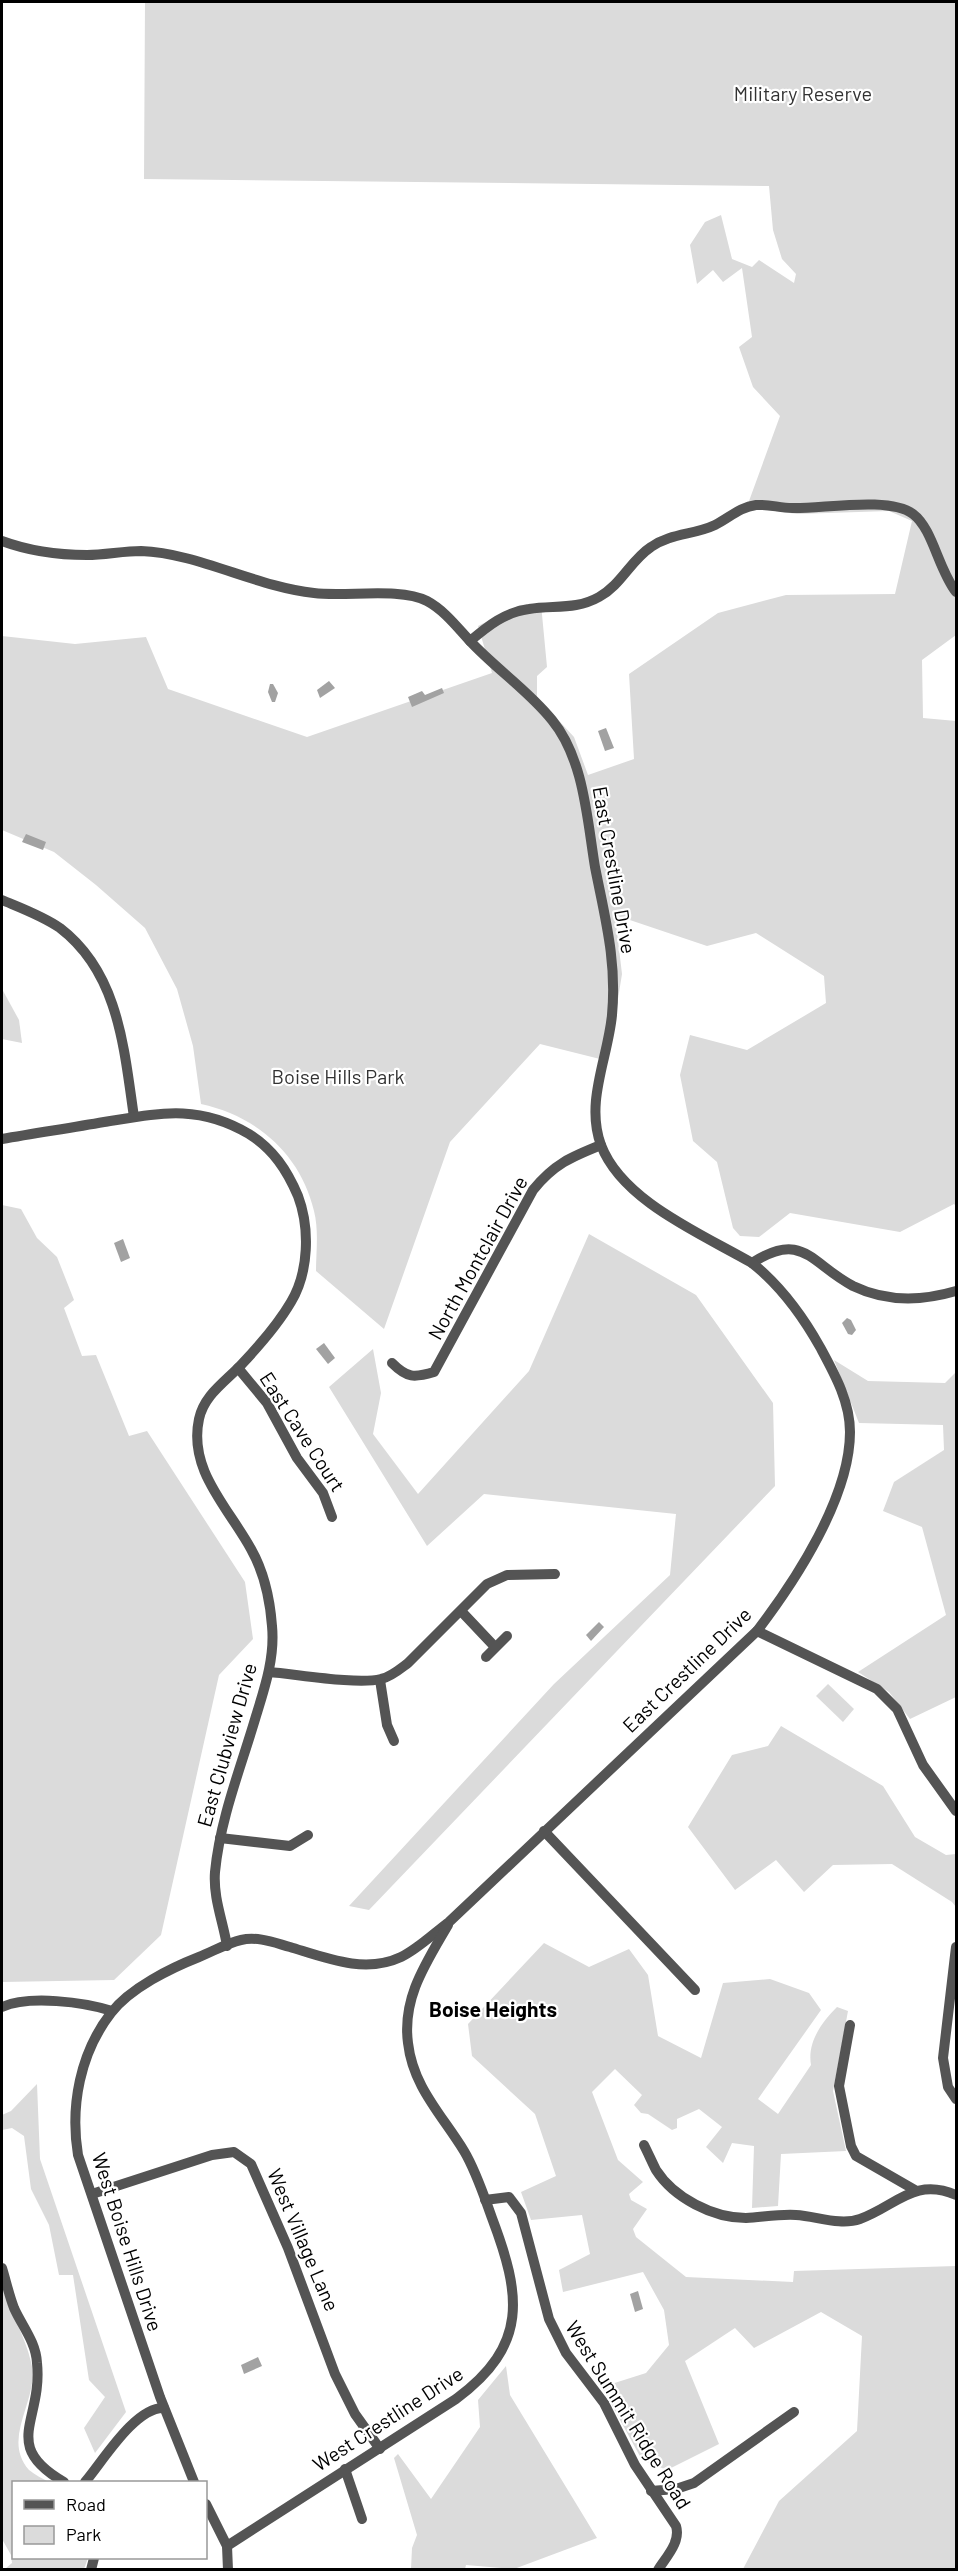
<svg xmlns="http://www.w3.org/2000/svg" width="958" height="2571" viewBox="0 0 958 2571" font-family="Barlow,sans-serif">
	<style>
		.green { fill: #dbdbdb }
		.water { fill: #a2a2a2 }
		.lines { fill: none; stroke-linecap: round; stroke-linejoin: round }
		.minor { stroke: #545454; stroke-width: 10 }
		.labels { text-anchor: middle; stroke-width: 4.5; stroke-linejoin: round; paint-order: stroke }
		.park-label { font-size: 20px; fill: #323232; stroke: #fff }
		.street-label { font-size: 20px; fill: #000; stroke: #fff }
		.neighbourhood-label { font-size: 21px; font-weight: bold; fill: #000; stroke: #fff }
	</style>
	<rect width="100%" height="100%" fill="#fff"/>
	<!-- green -->
	<g class="green">
		<path d="M 145,2 L 956,2 L 956,635 L 922,660 L 923,718 L 956,721 L 956,1206 L 954,1204 L 900,1232 L 790,1213 L 759,1237 L 740,1236 L 733,1228 L 717,1162 L 693,1141 L 680,1075 L 690,1035 L 747,1050 L 826,1003 L 824,976 L 756,933 L 707,946 L 615,915 L 622,974 L 608,1061 L 540,1044 L 450,1142 L 384,1329 L 316,1271 C 316,1252 319,1231 314,1211 C 301,1155 257,1116 201,1104 L 193,1046 L 177,989 L 145,928 L 96,885 L 54,852 L 2,830 L 2,636 L 75,644 L 146,637 L 168,689 L 307,737 L 492,673 L 478,626 L 520,605 L 541,604 L 547,667 L 537,676 L 537,697 L 574,737 L 588,775 L 634,759 L 629,674 L 718,613 L 786,595 L 895,594 L 912,521 L 889,511 L 797,514 L 761,509 L 745,512 L 780,416 L 753,387 L 739,347 L 752,337 L 742,268 L 723,282 L 713,270 L 697,284 L 690,245 L 705,222 L 721,215 L 732,259 L 752,267 L 759,260 L 794,283 L 796,274 L 782,259 L 773,230 L 769,186 L 144,179 Z"/>
		<polygon points="2,989 19,1020 22,1043 2,1039"/>
		<polygon points="2,1205 21,1209 37,1238 57,1257 74,1300 64,1308 82,1356 96,1355 129,1436 147,1431 245,1582 253,1639 219,1675 161,1935 114,1980 2,1982"/>
		<polygon points="589,1234 696,1295 773,1403 775,1486 369,1910 349,1906 554,1684 670,1575 676,1514 484,1494 427,1546 329,1387 373,1349 381,1393 373,1434 418,1494 529,1371"/>
		<polygon points="834,1360 868,1381 945,1383 956,1372 956,1697 910,1719 889,1692 858,1672 946,1615 922,1527 883,1511 894,1482 944,1450 943,1425 859,1423"/>
		<polygon points="828,1684 854,1709 843,1722 816,1696"/>
		<polygon points="781,1726 883,1786 915,1837 946,1855 956,1854 956,1907 952,1902 892,1864 833,1865 804,1892 776,1860 735,1890 688,1827 732,1755 768,1746"/>
		<path d="M 544,1943 L 589,1967 L 629,1949 L 648,1975 L 658,2036 L 701,2058 L 723,1983 L 770,1979 L 809,1993 L 821,2010 L 758,2099 L 778,2114 L 811,2065 C 807,2042 822,2022 837,2007 L 848,2011 L 833,2091 L 846,2151 L 781,2154 L 778,2206 L 752,2208 L 754,2146 L 732,2143 L 723,2163 L 706,2147 L 722,2127 L 699,2109 L 677,2119 L 677,2128 L 672,2130 L 648,2114 L 641,2113 L 634,2105 L 642,2095 L 615,2069 L 592,2092 L 618,2160 L 643,2182 L 629,2194 L 631,2200 L 647,2209 L 633,2229 L 636,2237 L 686,2277 L 793,2282 L 794,2271 L 956,2266 L 956,2569 L 743,2569 L 779,2501 L 857,2431 L 862,2336 L 821,2312 L 754,2348 L 735,2328 L 685,2361 L 719,2444 L 667,2470 L 642,2460 L 602,2387 L 646,2373 L 669,2345 L 664,2310 L 643,2272 L 563,2292 L 559,2270 L 590,2254 L 582,2215 L 531,2220 L 521,2192 L 556,2176 L 535,2114 L 472,2056 L 468,2024 Z"/>
		<polygon points="37,2084 40,2159 126,2412 95,2453 84,2428 105,2397 89,2380 73,2275 59,2275 49,2225 31,2189 24,2136 12,2128 2,2130 2,2115 11,2111"/>
		<path d="M 2,2284 C 9,2311 25,2335 31,2362 C 41,2399 0,2437 29,2470 C 35,2475 43,2479 49,2482 L 14,2482 L 14,2558 L 88,2558 L 84,2569 L 5,2569 L 12,2563 L 11,2555 L 2,2539 Z"/>
		<polygon points="506,2366 510,2395 597,2538 514,2569 466,2565 465,2569 411,2569 412,2548 417,2535 394,2458 398,2454 431,2499 480,2427 478,2400"/>
	</g>
	<!-- water -->
	<g class="water">
		<polygon points="329,681 335,688 320,698 317,690"/>
		<polygon points="270,684 273,684 278,693 275,702 272,702 268,692"/>
		<polygon points="442,688 444,693 412,707 408,697 422,691 425,695"/>
		<polygon points="606,728 614,748 605,751 598,731"/>
		<polygon points="26,834 46,842 43,850 22,842"/>
		<polygon points="123,1239 130,1258 121,1262 114,1243"/>
		<polygon points="847,1318 851,1320 856,1330 852,1335 848,1334 842,1323"/>
		<polygon points="324,1343 335,1358 328,1364 316,1349"/>
		<polygon points="599,1622 604,1627 591,1641 586,1635"/>
		<polygon points="638,2291 643,2309 635,2312 630,2294"/>
		<polygon points="258,2357 262,2366 244,2374 241,2365"/>
	</g>
	<g class="lines">
		<!-- minor -->
		<g class="minor">
			<path d="M 2,541 C 29,551 58,555 87,555 C 105,555 123,551 141,551 C 198,553 256,587 314,593 C 346,597 400,587 427,601 C 444,610 457,627 470,641 C 488,626 505,612 529,609 C 554,605 576,610 599,597 C 621,585 631,560 651,547 C 671,533 694,535 715,525 C 729,518 740,507 756,505 C 768,504 780,508 792,508 C 822,509 889,496 913,514 C 933,529 938,569 956,592"/>
			<path d="M 2,900 C 21,908 43,916 60,928 C 119,973 124,1049 134,1117"/>
			<path d="M 2,1139 C 36,1133 70,1128 104,1122 C 160,1113 198,1104 249,1134 C 273,1149 287,1170 298,1196 C 310,1228 309,1272 291,1302 C 277,1326 259,1346 241,1365 C 225,1382 204,1395 199,1419 C 188,1470 228,1507 251,1549 C 264,1572 270,1599 272,1626 C 275,1657 265,1687 256,1716 C 241,1767 220,1819 215,1872 C 213,1898 223,1921 227,1946"/>
			<path d="M 752,1263 C 803,1230 811,1264 853,1286 C 886,1302 922,1301 956,1291"/>
			<path d="M 392,1363 C 407,1378 414,1378 434,1372 L 533,1190 C 554,1164 571,1157 601,1145"/>
			<polyline points="238,1368 267,1403 297,1458 323,1493 332,1517"/>
			<polyline points="461,1611 495,1647"/>
			<polyline points="757,1631 877,1689 897,1709 923,1765 956,1811"/>
			<polyline points="486,1657 507,1636"/>
			<path d="M 269,1672 C 296,1674 357,1685 381,1679 C 391,1677 400,1669 408,1663 L 487,1584 L 507,1575 L 555,1574"/>
			<polyline points="380,1680 387,1725 394,1741"/>
			<polyline points="544,1831 695,1990"/>
			<polyline points="220,1838 290,1846 308,1835"/>
			<polyline points="956,1947 943,2058 948,2087 956,2099"/>
			<path d="M 2,2007 C 29,1995 84,2002 112,2011"/>
			<polyline points="850,2025 839,2086 851,2146 856,2156 915,2190"/>
			<path d="M 644,2145 C 648,2153 652,2162 656,2170 C 674,2198 713,2218 746,2218 C 763,2217 779,2214 796,2215 C 816,2216 840,2226 860,2219 C 896,2206 914,2177 956,2195"/>
			<polyline points="92,2194 212,2155 234,2152 251,2164 288,2248 335,2374 355,2414 380,2449"/>
			<path d="M 485,2200 L 509,2197 L 521,2213 L 549,2319 L 566,2353 L 604,2403 L 635,2465 L 676,2526 C 681,2542 666,2557 658,2570"/>
			<path d="M 2,2268 C 6,2281 9,2295 14,2308 C 22,2326 36,2342 37,2363 C 43,2421 0,2445 64,2482"/>
			<polyline points="345,2469 362,2519"/>
			<path d="M 85,2482 C 103,2461 135,2407 164,2408"/>
			<path d="M 194,2482 L 160,2397 L 78,2155 C 70,2106 80,2053 111,2013 C 130,1988 171,1968 199,1957 C 212,1952 227,1943 241,1940 C 258,1936 275,1943 290,1947 C 326,1958 365,1974 401,1957 C 418,1949 434,1933 449,1922 L 757,1631 C 796,1580 850,1497 850,1432 C 850,1401 834,1373 820,1347 C 802,1315 781,1286 752,1263 C 702,1234 622,1201 601,1145 C 585,1102 608,1058 612,1015 C 617,961 605,918 595,867 C 587,819 584,759 552,720 C 529,691 496,669 470,641"/>
			<polyline points="651,2491 676,2489 694,2483 794,2412"/>
			<polyline points="206,2504 227,2546 228,2570"/>
			<path d="M 227,2546 L 456,2399 C 529,2345 521,2295 492,2218 C 484,2196 476,2171 464,2151 C 442,2115 413,2087 408,2043 C 402,1998 426,1963 448,1925"/>
			<polyline points="91,2570 94,2558"/>
		</g>
	</g>
	<g class="labels">
		<!-- park labels -->
		<g class="park-label">
			<text x="803" y="101">Military Reserve</text>
			<text x="338" y="1084">Boise Hills Park</text>
		</g>
		<!-- street labels -->
		<g class="street-label">
			<text transform="translate(614 870) rotate(80)" y="7">East Crestline Drive</text>
			<text transform="translate(478 1258) rotate(-61)" y="7">North Montclair Drive</text>
			<text transform="translate(302 1432) rotate(57)" y="7">East Cave Court</text>
			<text transform="translate(687 1670) rotate(-44)" y="7">East Crestline Drive</text>
			<text transform="translate(227 1745) rotate(-74)" y="7">East Clubview Drive</text>
			<text transform="translate(303 2240) rotate(67)" y="7">West Village Lane</text>
			<text transform="translate(127 2242) rotate(72)" y="7">West Boise Hills Drive</text>
			<text transform="translate(628 2415) rotate(58)" y="7">West Summit Ridge Road</text>
			<text transform="translate(388 2419) rotate(-33)" y="7">West Crestline Drive</text>
		</g>
		<!-- neighbourhood labels -->
		<g class="neighbourhood-label">
			<text x="493" y="2017">Boise Heights</text>
		</g>
	</g>
	<!-- border -->
	<rect width="958" height="2571" fill="none" stroke="#000000" stroke-width="6"/>
	<!-- legend -->
	<rect x="12" y="2481" width="195" height="78" fill="#ffffff" stroke="#999999" stroke-width="1.5"/>
	<rect x="24" y="2500" width="30" height="9" fill="#545454" stroke="#999999" stroke-width="1.5"/>
	<text x="66" y="2511" font-size="18" fill="#000000">Road</text>
	<rect x="24" y="2526" width="30" height="18" fill="#dbdbdb" stroke="#999999" stroke-width="1.5"/>
	<text x="66" y="2541" font-size="18" fill="#000000">Park</text>
</svg>
